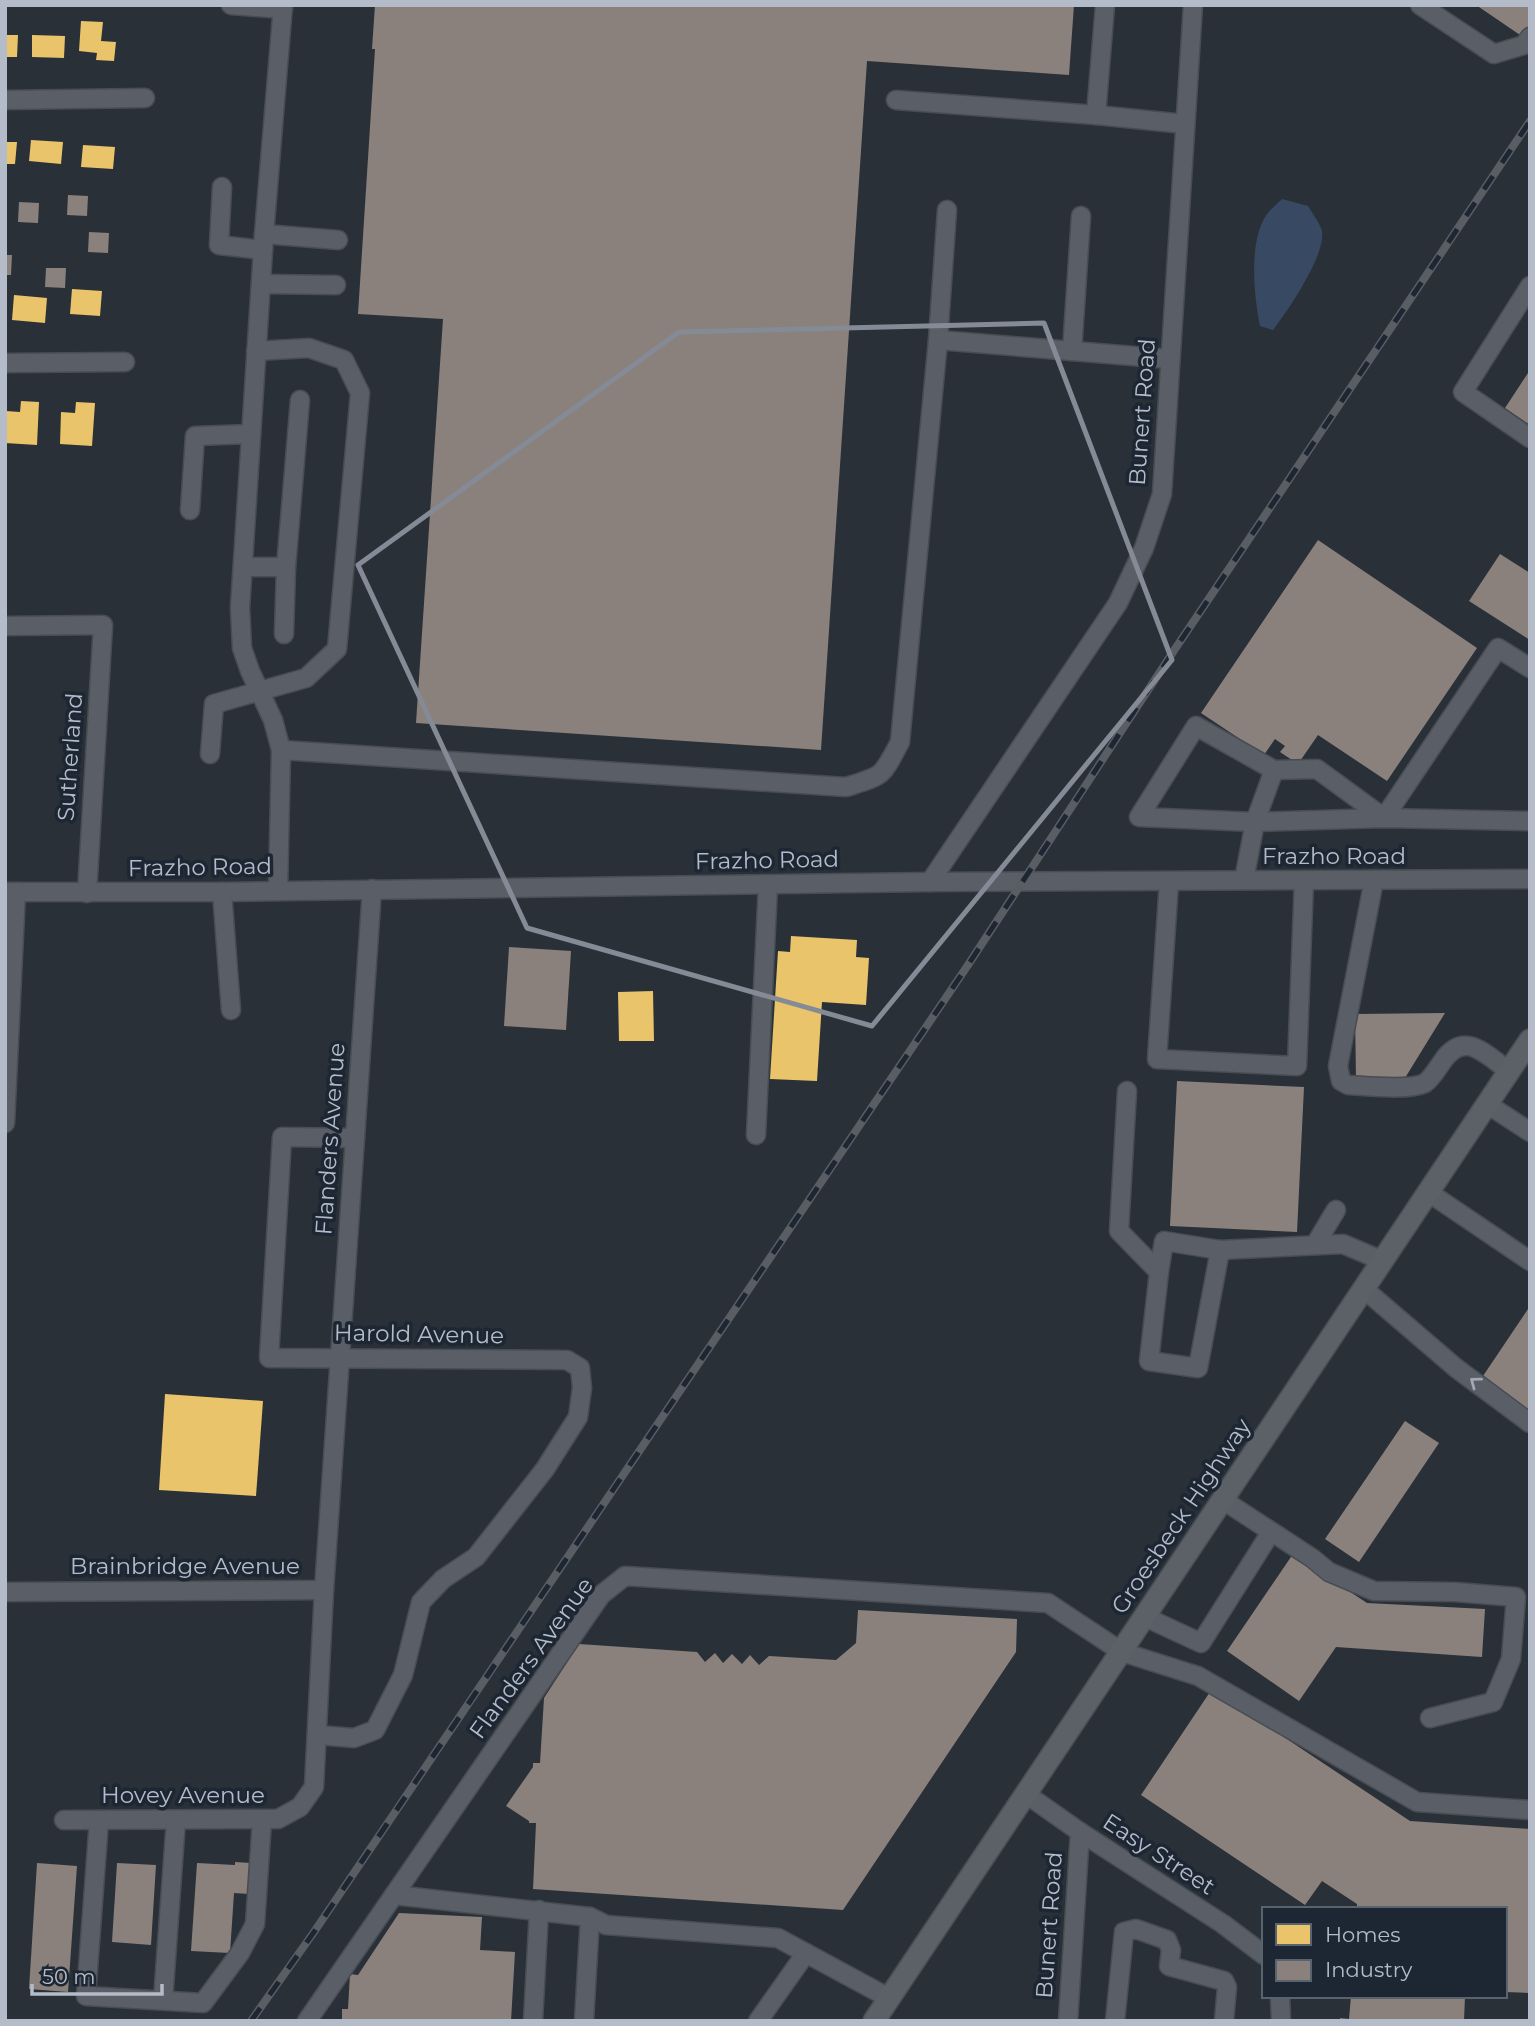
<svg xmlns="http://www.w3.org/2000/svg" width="1535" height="2026" viewBox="0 0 1535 2026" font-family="Montserrat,sans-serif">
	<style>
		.water { fill: #384963 }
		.homes { fill: #e9c46a }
		.industry { fill: #8a817c }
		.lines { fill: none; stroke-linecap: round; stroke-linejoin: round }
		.minor-casing { stroke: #484c53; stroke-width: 21 }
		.major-casing { stroke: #484c55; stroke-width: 24 }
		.minor { stroke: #5a5e66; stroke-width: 18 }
		.major { stroke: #5c6168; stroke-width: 21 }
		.rail-casing { stroke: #595d64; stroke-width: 8 }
		.rail { stroke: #1d2633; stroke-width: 5; stroke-dasharray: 16; stroke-linecap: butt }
		.oneway { stroke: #a2a9b5 }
		.marked { fill: none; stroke: #848b96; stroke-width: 5; stroke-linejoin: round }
		.labels { text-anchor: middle; stroke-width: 7; stroke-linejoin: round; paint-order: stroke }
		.street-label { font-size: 23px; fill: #b4bcc9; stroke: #1d2633 }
	</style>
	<rect width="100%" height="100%" fill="#2a3038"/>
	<!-- water -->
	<path class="water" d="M 1282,199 L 1308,206 C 1312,213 1320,223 1322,231 C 1326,255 1287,312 1273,330 L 1260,326 C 1254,296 1248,241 1267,214 C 1271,209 1277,204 1282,199 Z"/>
	<!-- homes -->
	<g class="homes">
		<polygon points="81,21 103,22 101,41 116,42 114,61 96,60 97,53 79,51"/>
		<polygon points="5,35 18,35 17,57 5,57"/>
		<polygon points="32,35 65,36 64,58 32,57"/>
		<polygon points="31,140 63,142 61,164 29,161"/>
		<polygon points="5,142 17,142 15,164 5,164"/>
		<polygon points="83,145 115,147 113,169 81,167"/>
		<polygon points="72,289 102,291 100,316 70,314"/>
		<polygon points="14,295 47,298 45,323 12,320"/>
		<polygon points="21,401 39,402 37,445 5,443 6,411 20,412"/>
		<polygon points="76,402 95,403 92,446 60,444 61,412 75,413"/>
		<polygon points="791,936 857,940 856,957 869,958 866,1005 822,1002 817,1081 770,1079 778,951 790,952"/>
		<polygon points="653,991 654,1041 619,1041 618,992"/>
		<polygon points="165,1394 263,1401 256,1496 159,1490"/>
	</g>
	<!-- industry -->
	<g class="industry">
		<polygon points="375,5 1074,5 1069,75 867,61 821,750 416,723 443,319 358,314 375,49 372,49"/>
		<polygon points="1476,5 1530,5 1530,27 1523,37"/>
		<polygon points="68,195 88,196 87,216 67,215"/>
		<polygon points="19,202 39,203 38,223 18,222"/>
		<polygon points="89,232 109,233 108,253 88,252"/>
		<polygon points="5,255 12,255 11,275 5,275"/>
		<polygon points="46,268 66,268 65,288 45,287"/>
		<polygon points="1530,370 1530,425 1505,408"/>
		<polygon points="1318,540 1477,648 1387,781 1318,735 1298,764 1280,752 1285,746 1275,739 1264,755 1201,713"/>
		<polygon points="1500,554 1530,573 1530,640 1469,601"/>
		<polygon points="509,947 571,951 566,1030 504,1026"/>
		<polygon points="1445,1013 1405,1078 1356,1079 1355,1014"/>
		<polygon points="1177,1081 1304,1087 1297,1232 1170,1226"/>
		<polygon points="1530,1306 1530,1412 1481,1379"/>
		<polygon points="1405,1421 1439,1443 1359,1562 1325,1539"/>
		<polygon points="1293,1554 1367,1603 1485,1609 1482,1657 1336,1647 1299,1701 1227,1651"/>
		<polygon points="858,1610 1017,1619 1016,1652 843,1910 533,1889 536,1823 529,1823 529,1821 506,1806 533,1767 533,1763 540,1763 544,1698 579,1644 697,1652 705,1662 715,1653 723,1663 732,1654 742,1664 750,1655 759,1665 769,1656 836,1660 856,1643"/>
		<polygon points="1212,1689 1410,1821 1530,1829 1530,1993 1505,1992 1505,1909 1357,1909 1357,1904 1322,1881 1305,1905 1141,1795"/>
		<polygon points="235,1862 251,1863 249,1894 234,1893 230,1953 191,1951 197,1863 235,1865"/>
		<polygon points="37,1863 77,1866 68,1992 29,1989"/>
		<polygon points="117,1863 156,1865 151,1945 112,1942"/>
		<polygon points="399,1913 482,1917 480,1950 515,1952 511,2021 342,2021 342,2009 348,2009 350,1974 358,1975"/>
		<polygon points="1351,1996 1465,1996 1464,2021 1340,2021 1340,2018 1349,2019"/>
	</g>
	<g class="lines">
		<defs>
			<g id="minor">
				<polyline points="231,5 283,9"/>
				<polyline points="1420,5 1494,54 1524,45 1530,37"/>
				<polyline points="5,100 145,98"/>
				<polyline points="896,100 1096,115 1185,124"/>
				<polyline points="1096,115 1105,5"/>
				<polyline points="222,187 219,245 263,250"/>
				<polyline points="264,234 338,240"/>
				<polyline points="261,284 336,285"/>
				<polyline points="1530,286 1463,392 1530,438"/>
				<polyline points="938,340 947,210"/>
				<polyline points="1072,351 1081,216"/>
				<polyline points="5,363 125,362"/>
				<polyline points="190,510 195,436 251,434"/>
				<polyline points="243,567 286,567 284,634"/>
				<polyline points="286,567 300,400"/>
				<polyline points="5,626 103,625 87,893"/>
				<polygon points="1196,726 1274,770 1255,822 1139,817"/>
				<path d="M 281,750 L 846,787 C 884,775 881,778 900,742 L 938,340 L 1170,359"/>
				<polyline points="210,754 214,704 306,678 337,649 360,393 344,360 309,348 256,351"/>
				<polyline points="1274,770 1317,769 1384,818 1498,648 1530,668"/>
				<polyline points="1244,880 1255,822 1384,818 1530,821"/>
				<path d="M 1374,880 L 1338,1066 L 1341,1081 L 1348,1085 C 1367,1086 1409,1091 1425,1083 C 1432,1078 1437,1069 1442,1062 C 1464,1029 1485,1054 1509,1071"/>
				<polyline points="930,882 1118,603 1144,548 1162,494 1193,5"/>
				<polyline points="1169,882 1157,1059 1297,1066 1304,880"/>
				<polyline points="278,891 281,750 273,720 250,671 242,648 240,608 264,234 283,5"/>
				<polyline points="5,892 222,892 930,882 1530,879"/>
				<polyline points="222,892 231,1010"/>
				<polyline points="1127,1091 1119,1231 1159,1272 1149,1361 1198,1368 1220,1250"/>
				<polyline points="1487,1104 1530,1132"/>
				<polyline points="5,1123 16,892"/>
				<polyline points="756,1135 768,885"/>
				<polyline points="1428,1192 1530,1261"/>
				<polyline points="1315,1245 1336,1210"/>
				<polyline points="1159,1272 1164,1241 1220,1250 1343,1244 1383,1261"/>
				<polyline points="1364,1289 1456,1368 1530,1423"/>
				<polyline points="1223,1500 1312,1558 1329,1572 1374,1591 1455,1592 1516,1597 1511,1659 1493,1702 1430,1718"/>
				<polyline points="5,1592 324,1590"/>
				<polyline points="1145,1617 1201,1643 1271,1532"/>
				<polyline points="318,1735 354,1738 375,1730 403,1675 421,1602 443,1579 476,1557 545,1469 578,1417 582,1388 580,1368 567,1360 269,1358 282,1137 355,1138"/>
				<polyline points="1026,1794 1080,1832 1223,1924 1264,1955"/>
				<polyline points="64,1820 278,1819 300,1807 314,1787 324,1590 372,889"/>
				<polyline points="99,1820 86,1996 203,2003 240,1953 255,1924 262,1820"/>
				<polyline points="394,1895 590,1917 606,1925 778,1938 889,1998"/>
				<polyline points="1280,1996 1281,2021"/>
				<polyline points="163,2000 176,1820"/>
				<polyline points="307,2021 601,1595 625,1576 1048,1603 1122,1652 1198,1676 1417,1802 1530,1810"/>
				<polyline points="533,2021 539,1910"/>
				<polyline points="584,2021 590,1917"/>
				<polyline points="758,2021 806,1953"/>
				<polyline points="1068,2021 1080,1832"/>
				<polyline points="1115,2021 1124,1932 1136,1929 1167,1940 1171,1950 1169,1966 1224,1981 1227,1987 1224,2021"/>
			</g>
			<polyline id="major" points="874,2021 1530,1040"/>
		</defs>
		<!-- minor casing -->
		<use href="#minor" class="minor-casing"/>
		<!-- major casing -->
		<use href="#major" class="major-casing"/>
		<!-- minor -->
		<use href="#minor" class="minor"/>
		<!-- major -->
		<use href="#major" class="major"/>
		<defs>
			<polyline id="rail" points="251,2021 314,1932 968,965 1173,652 1530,121"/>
		</defs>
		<!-- rail casing -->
		<use href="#rail" class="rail-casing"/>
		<!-- rail -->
		<use href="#rail" class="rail"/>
	</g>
	<!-- one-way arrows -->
	<defs><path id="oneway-chevron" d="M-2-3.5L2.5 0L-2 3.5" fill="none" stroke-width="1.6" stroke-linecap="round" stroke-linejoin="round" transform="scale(1.75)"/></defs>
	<use class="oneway" href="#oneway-chevron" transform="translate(1475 1382) rotate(-143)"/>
	<!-- marked area -->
	<path class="marked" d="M 1044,323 L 1172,660 L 872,1026 L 527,928 L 358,565 L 679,332 Z"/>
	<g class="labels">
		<!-- street labels -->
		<g class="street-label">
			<text transform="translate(1142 412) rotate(-86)" y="8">Bunert Road</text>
			<text transform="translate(70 757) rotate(-86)" y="8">Sutherland</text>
			<text x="1334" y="864">Frazho Road</text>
			<text transform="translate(767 860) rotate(-1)" y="8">Frazho Road</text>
			<text transform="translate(200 867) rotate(-1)" y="8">Frazho Road</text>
			<text transform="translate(330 1139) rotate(-86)" y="8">Flanders Avenue</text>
			<text transform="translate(419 1334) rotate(1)" y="8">Harold Avenue</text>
			<text transform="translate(1181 1516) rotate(-56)" y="8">Groesbeck Highway</text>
			<text x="185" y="1574">Brainbridge Avenue</text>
			<text transform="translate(531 1658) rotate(-54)" y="8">Flanders Avenue</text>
			<text x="183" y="1803">Hovey Avenue</text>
			<text transform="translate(1159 1854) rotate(33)" y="8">Easy Street</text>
			<text transform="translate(1049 1925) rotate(-86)" y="8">Bunert Road</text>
		</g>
	</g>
	<!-- border -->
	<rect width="1535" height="2026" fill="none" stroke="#b4bcc9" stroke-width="14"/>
	<!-- legend -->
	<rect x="1262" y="1907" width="245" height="91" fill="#1d2633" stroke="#59626f" stroke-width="2"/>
	<rect x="1276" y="1924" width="35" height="21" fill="#e9c46a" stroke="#59626f" stroke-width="2"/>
	<text x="1325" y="1942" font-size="21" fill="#b4bcc9">Homes</text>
	<rect x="1276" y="1960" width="35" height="21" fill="#8a817c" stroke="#59626f" stroke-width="2"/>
	<text x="1325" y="1977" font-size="21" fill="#b4bcc9">Industry</text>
	<!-- scale -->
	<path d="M32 1984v10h130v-10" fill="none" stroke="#b4bcc9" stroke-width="3.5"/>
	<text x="42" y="1984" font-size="21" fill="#b4bcc9" stroke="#1d2633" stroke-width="5" paint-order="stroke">50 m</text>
</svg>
